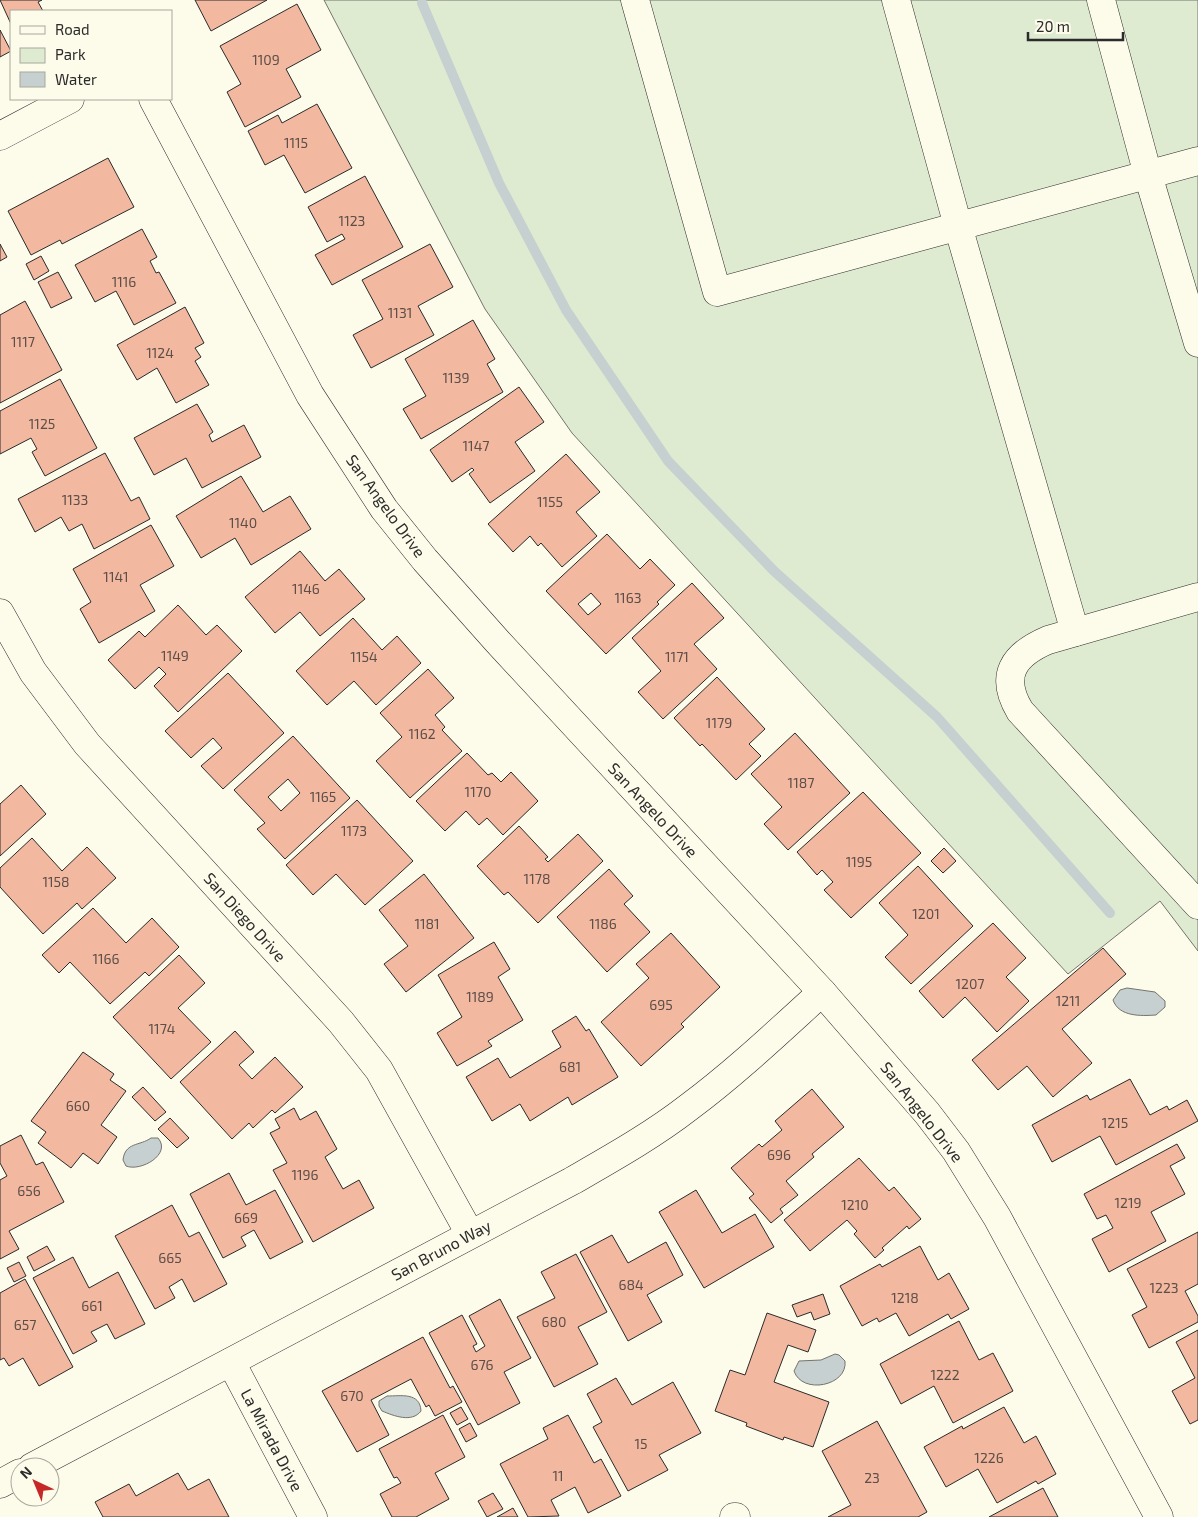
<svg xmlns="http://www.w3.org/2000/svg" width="1198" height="1517" viewBox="0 0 1198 1517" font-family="'Exo 2',sans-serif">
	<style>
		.green { fill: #deebd1; stroke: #74746e }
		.water { fill: #c7d0d0; stroke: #74746e }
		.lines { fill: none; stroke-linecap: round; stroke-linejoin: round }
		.stream { stroke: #c7d0d0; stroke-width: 10 }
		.building { fill: #f2b8a0; stroke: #2b2b2b; fill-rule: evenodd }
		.minor-casing { stroke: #2b2b2b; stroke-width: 29 }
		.minor { stroke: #fdfbea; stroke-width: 28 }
		.labels { text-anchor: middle; stroke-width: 4; stroke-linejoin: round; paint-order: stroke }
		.number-label { font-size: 14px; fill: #5d4e48 }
		.street-label { font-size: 16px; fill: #2b2b2b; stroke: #fdfbea }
	</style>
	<rect width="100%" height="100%" fill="#fdfbea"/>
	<!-- green -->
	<polygon class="green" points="324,0 1198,0 1198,951 1160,901 1068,974 572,433 485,309"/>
	<!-- water -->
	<g class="water">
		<path d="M 1127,988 L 1155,992 L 1165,1001 L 1165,1007 L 1156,1015 C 1141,1016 1119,1017 1113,1000 L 1120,990 Z"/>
		<path d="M 151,1138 L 158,1138 C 172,1154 141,1172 126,1166 L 123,1160 C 125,1142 140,1146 151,1138 Z"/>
		<path d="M 835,1354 L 839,1355 L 845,1361 C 848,1386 802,1395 794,1371 L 799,1361 L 821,1360 Z"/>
		<path d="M 387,1396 C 401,1396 420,1392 421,1411 C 412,1423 394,1416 382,1411 L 379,1406 L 379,1401 Z"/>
	</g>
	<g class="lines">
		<!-- stream -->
		<polyline class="stream" points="422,3 499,183 566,310 668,461 774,571 937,717 1110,913"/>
	</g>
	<!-- building -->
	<g class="building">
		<polygon points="0,0 42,0 38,2 43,11 11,11 11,24"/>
		<polygon points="195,0 267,0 211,31"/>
		<polygon points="297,4 321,50 286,69 301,97 245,127 227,92 241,84 220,46"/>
		<polygon points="0,30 11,51 0,57"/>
		<polygon points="317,104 352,168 305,193 284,155 265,165 248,131 278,115 282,123"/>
		<polygon points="108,158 134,207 62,244 60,240 31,255 8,211"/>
		<polygon points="365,176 403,247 332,285 315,255 345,239 342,234 327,242 308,207"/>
		<polygon points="142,229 157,257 150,261 156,273 159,272 176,303 134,325 116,291 95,302 75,265"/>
		<polygon points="0,244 7,257 0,261"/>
		<polygon points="430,244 453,287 418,306 434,335 371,368 353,335 383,319 362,280"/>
		<polygon points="41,256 49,271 34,280 26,264"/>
		<polygon points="58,272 72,298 51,308 38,282"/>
		<polygon points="25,301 62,370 0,403 0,315"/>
		<polygon points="185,307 204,343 195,348 201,357 195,361 209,385 176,403 157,368 137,380 117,345"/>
		<polygon points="473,320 495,359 487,364 503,392 421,439 403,409 426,396 405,359"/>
		<polygon points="60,379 97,448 45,476 32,452 37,449 31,438 0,454 0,411"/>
		<polygon points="519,387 544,422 515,442 535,471 490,503 469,474 474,470 472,468 452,482 430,450"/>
		<polygon points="197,404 213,432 209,435 212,442 244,425 261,457 202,488 186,458 154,475 134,438"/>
		<polygon points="105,453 131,501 139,497 150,519 94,549 82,524 69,531 61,517 35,532 18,499"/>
		<polygon points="566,454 600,492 576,512 597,536 562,567 541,543 538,546 530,536 513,552 488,524"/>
		<polygon points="241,476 263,512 290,496 311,529 251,565 235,538 201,558 176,516"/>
		<polygon points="151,525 174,566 140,585 155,611 99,643 80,609 91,602 73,569"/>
		<path d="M 607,534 L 640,569 L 650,559 L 675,585 L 657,602 L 659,604 L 606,654 L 546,591 ZM 591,593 L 601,604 L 588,615 L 578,604 Z"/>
		<polygon points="300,551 325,581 339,569 365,599 320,636 300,612 275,633 245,597"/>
		<polygon points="692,583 724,618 694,644 717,669 663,719 638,692 661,671 632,638"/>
		<polygon points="178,605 206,635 217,625 242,651 178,712 154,686 166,674 159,667 135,689 108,660 139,631 145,637"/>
		<polygon points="353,618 382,650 397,636 421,663 376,705 354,681 327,705 296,671"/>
		<polygon points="428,669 454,698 435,715 445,727 442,730 462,751 410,798 376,761 402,737 380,713"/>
		<polygon points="228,673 284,733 223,789 201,766 222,748 213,738 191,758 165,731"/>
		<polygon points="717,677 765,729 749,744 761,756 736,780 702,744 700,746 674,718"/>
		<polygon points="795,733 850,793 788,850 764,824 782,807 751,774"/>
		<path d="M 293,736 L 350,798 L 285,859 L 257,829 L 265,823 L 234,790 ZM 288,779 L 300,793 L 281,811 L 268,797 Z"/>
		<polygon points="467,753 488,775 492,773 501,782 511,772 538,801 503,835 487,818 479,825 466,811 445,831 416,801"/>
		<polygon points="21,785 46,814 0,856 0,804"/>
		<polygon points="863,792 921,853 851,918 824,890 833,882 822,870 817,875 797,852"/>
		<polygon points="357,800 413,861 365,905 336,874 313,895 286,865"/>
		<polygon points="519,826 548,857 545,859 548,862 578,834 603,861 538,923 508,892 504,895 477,866"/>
		<polygon points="32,838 62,871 87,847 116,878 82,909 77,903 43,934 0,887 0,868"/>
		<polygon points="944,848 956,861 943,873 931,861"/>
		<polygon points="918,866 973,926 911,984 885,957 908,935 879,903"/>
		<polygon points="609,869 633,896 624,904 650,932 607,972 557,917"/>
		<polygon points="424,874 474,938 406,992 384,964 408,946 379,910"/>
		<polygon points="93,908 126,943 152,918 179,947 149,976 145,972 110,1004 70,962 59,973 42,955"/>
		<polygon points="993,923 1026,958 1006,977 1029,1001 997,1032 965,997 943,1018 919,991"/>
		<polygon points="671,933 720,987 681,1024 684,1027 641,1066 601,1022 649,978 636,964"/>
		<polygon points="494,942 510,969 498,977 523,1020 488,1041 492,1046 457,1066 437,1033 462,1017 438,975"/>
		<polygon points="1103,948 1126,974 1062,1029 1092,1063 1053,1097 1027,1066 998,1090 972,1060"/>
		<polygon points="179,955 205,983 178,1008 211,1042 171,1079 113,1017"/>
		<polygon points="576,1016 586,1031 589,1029 618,1077 572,1105 568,1097 530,1121 520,1104 492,1121 466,1077 498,1058 510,1078 561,1047 552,1031"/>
		<polygon points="235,1031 254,1052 239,1065 252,1079 275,1057 303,1087 275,1113 272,1110 253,1128 249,1123 232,1139 180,1082"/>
		<polygon points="83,1052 114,1074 110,1080 126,1091 101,1125 117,1137 98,1164 83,1153 71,1168 38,1143 46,1132 31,1121"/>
		<polygon points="1130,1079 1150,1115 1167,1106 1169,1110 1187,1100 1198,1121 1116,1165 1100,1136 1052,1162 1032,1125 1087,1095 1090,1100"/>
		<polygon points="143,1087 166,1112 155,1121 132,1097"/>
		<polygon points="812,1089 844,1127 812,1154 814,1157 786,1181 798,1195 780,1209 783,1213 771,1223 749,1198 754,1194 731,1168 759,1144 762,1147 782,1130 775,1121"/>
		<polygon points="294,1108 300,1120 316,1111 337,1149 325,1157 343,1189 359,1180 374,1208 313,1242 273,1170 287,1163 270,1133 280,1128 275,1119"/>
		<polygon points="170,1118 189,1138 177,1148 158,1129"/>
		<polygon points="21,1135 36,1165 43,1162 64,1202 9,1231 19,1249 0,1259 0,1180 7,1176 0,1163 0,1146"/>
		<polygon points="1177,1144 1185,1158 1170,1166 1185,1194 1151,1212 1166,1241 1109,1272 1092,1239 1113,1228 1106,1215 1097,1219 1084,1194"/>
		<polygon points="859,1158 889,1191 894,1187 921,1219 909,1229 907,1226 882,1248 884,1250 875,1258 854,1234 857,1231 847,1220 810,1251 784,1220"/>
		<polygon points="229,1173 246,1205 275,1190 303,1242 270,1259 254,1230 241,1237 246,1246 223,1258 190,1194"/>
		<polygon points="696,1190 722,1233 755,1214 774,1247 704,1288 659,1212"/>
		<polygon points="172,1205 189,1237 199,1232 227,1284 194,1302 182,1279 169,1287 175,1298 155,1309 115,1236"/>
		<polygon points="1198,1232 1198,1284 1185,1291 1198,1316 1198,1322 1149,1348 1132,1315 1147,1307 1127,1269"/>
		<polygon points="612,1235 628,1263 666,1242 683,1275 647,1295 662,1322 628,1341 580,1252"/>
		<polygon points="47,1246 55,1260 34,1271 27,1257"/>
		<polygon points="920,1246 938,1280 949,1273 969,1309 951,1319 948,1314 909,1336 896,1313 879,1322 877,1318 862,1326 840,1286 880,1264 882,1267"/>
		<polygon points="576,1254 607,1312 578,1327 598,1364 554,1387 517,1317 555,1298 541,1272"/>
		<polygon points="73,1257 89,1288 118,1272 145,1324 115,1339 107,1324 91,1332 97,1341 73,1354 33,1278"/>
		<polygon points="19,1262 26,1276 14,1282 7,1268"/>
		<polygon points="25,1279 73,1367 39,1386 23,1358 9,1366 4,1358 0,1360 0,1293"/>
		<polygon points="823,1294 830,1314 814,1320 811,1312 797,1317 792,1305"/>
		<polygon points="500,1299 531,1358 504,1372 520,1403 478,1425 429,1333 462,1315 477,1344 473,1346 476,1352 485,1346 469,1316"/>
		<polygon points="767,1313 816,1330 808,1352 788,1345 774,1382 829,1402 813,1447 784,1437 783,1440 746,1426 747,1423 715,1411 730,1370 745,1375"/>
		<polygon points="959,1321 979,1360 993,1353 1013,1391 953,1423 934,1386 901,1404 880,1364"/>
		<polygon points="1198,1330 1198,1420 1190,1424 1172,1391 1195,1378 1176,1342"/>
		<polygon points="423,1337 450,1388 453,1386 462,1402 435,1416 429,1405 426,1407 411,1379 371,1400 389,1435 357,1452 322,1391"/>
		<polygon points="616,1378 632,1405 673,1382 701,1433 659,1455 668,1470 628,1491 593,1427 602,1422 587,1394"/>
		<polygon points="461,1407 468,1419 457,1425 450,1413"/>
		<polygon points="1004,1407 1024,1443 1036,1436 1056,1474 1038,1484 1036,1481 997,1503 978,1469 946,1487 924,1447 962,1426 963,1429"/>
		<polygon points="443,1415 465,1457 435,1473 449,1499 416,1517 392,1517 380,1494 401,1483 397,1477 394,1478 379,1449"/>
		<polygon points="568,1415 594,1463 601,1459 621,1496 588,1513 575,1487 551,1500 559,1516 528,1517 500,1464 548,1439 543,1428"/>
		<polygon points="877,1421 927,1512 918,1517 828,1517 851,1505 822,1451"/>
		<polygon points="470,1423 477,1436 466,1442 459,1429"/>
		<polygon points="178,1473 188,1490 209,1479 229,1517 103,1517 95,1502 129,1484 136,1496"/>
		<polygon points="1043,1488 1058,1517 989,1517"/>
		<polygon points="493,1493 503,1509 487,1517 478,1501"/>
		<polygon points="513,1508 518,1517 497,1517"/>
	</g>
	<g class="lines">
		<defs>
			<g id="minor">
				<polyline points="635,0 717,292 1198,161"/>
				<polyline points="896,0 958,226 1075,632"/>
				<polyline points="1101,0 1148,175 1198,343"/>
				<polyline points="153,99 310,395 384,509 425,560 497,641 822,992 927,1113 956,1151 997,1217 1159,1517"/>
				<polyline points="0,136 70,99"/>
				<path d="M 1198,597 L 1048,640 C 1013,655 999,676 1020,711 L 1198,905"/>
				<polyline points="0,613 33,672 87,744 341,1022 379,1070 470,1234"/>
				<polyline points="231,1362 313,1517"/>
				<path d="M 32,1467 L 572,1181 C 612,1158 653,1135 689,1107 C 736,1072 779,1031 822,992"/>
				<polyline points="0,1484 20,1473"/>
				<polyline points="734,1517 736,1517"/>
			</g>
		</defs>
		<!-- minor casing -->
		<use href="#minor" class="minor-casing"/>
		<!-- minor -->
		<use href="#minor" class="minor"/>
	</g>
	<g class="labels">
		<!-- number labels -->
		<g class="number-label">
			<text x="266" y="65">1109</text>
			<text x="296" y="148">1115</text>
			<text x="352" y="226">1123</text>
			<text x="124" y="287">1116</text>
			<text x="400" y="318">1131</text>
			<text x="23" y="347">1117</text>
			<text x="160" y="358">1124</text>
			<text x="456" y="383">1139</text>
			<text x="42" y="429">1125</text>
			<text x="476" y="451">1147</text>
			<text x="75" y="505">1133</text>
			<text x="550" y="507">1155</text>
			<text x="243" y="528">1140</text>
			<text x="116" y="582">1141</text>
			<text x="306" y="594">1146</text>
			<text x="628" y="603">1163</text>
			<text x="175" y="661">1149</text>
			<text x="364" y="662">1154</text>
			<text x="677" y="662">1171</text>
			<text x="719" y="728">1179</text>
			<text x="422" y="739">1162</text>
			<text x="801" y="788">1187</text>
			<text x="478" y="797">1170</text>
			<text x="323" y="802">1165</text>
			<text x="354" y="836">1173</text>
			<text x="859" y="867">1195</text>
			<text x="537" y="884">1178</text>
			<text x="56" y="887">1158</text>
			<text x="926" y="919">1201</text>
			<text x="427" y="929">1181</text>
			<text x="603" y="929">1186</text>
			<text x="106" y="964">1166</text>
			<text x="970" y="989">1207</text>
			<text x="480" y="1002">1189</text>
			<text x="1068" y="1006">1211</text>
			<text x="661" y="1010">695</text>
			<text x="162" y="1034">1174</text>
			<text x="570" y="1072">681</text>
			<text x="78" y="1111">660</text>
			<text x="1115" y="1128">1215</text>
			<text x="779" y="1160">696</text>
			<text x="305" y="1180">1196</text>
			<text x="29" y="1196">656</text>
			<text x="1128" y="1208">1219</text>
			<text x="855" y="1210">1210</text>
			<text x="246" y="1223">669</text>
			<text x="170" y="1263">665</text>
			<text x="631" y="1290">684</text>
			<text x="1164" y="1293">1223</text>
			<text x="905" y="1303">1218</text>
			<text x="92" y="1311">661</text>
			<text x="554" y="1327">680</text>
			<text x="25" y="1330">657</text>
			<text x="482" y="1370">676</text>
			<text x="945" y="1380">1222</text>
			<text x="352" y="1401">670</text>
			<text x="641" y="1449">15</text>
			<text x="989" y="1463">1226</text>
			<text x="558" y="1481">11</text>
			<text x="872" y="1483">23</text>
		</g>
		<!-- street labels -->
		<g class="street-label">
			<text transform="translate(386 506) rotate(54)" y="6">San Angelo Drive</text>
			<text transform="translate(653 810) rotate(47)" y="6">San Angelo Drive</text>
			<text transform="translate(245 917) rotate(48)" y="6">San Diego Drive</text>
			<text transform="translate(922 1112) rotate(52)" y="6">San Angelo Drive</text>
			<text transform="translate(441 1250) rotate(-28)" y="6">San Bruno Way</text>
			<text transform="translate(272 1440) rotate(62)" y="6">La Mirada Drive</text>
		</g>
	</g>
	<!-- legend -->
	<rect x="10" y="10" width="162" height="90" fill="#fdfbea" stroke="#a9a89e"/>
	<rect x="20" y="26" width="25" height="8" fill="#fdfbea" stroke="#a9a89e"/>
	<text x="55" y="35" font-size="15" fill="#2b2b2b">Road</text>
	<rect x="20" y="48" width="25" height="15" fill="#deebd1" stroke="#a9a89e"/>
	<text x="55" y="60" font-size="15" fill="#2b2b2b">Park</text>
	<rect x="20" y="72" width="25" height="15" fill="#c7d0d0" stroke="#a9a89e"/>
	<text x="55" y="85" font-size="15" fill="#2b2b2b">Water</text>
	<!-- north arrow -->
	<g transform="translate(35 1482) rotate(316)"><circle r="24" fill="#fdfbea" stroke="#a9a89e"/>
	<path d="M0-4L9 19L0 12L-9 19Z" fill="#c62828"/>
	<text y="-8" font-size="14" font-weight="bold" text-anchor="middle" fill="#2b2b2b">N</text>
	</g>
	<!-- scale -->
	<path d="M1028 32v8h95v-8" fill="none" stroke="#2b2b2b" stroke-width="2.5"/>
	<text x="1036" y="32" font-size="15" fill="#2b2b2b" stroke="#fdfbea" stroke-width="4" paint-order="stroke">20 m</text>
</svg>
